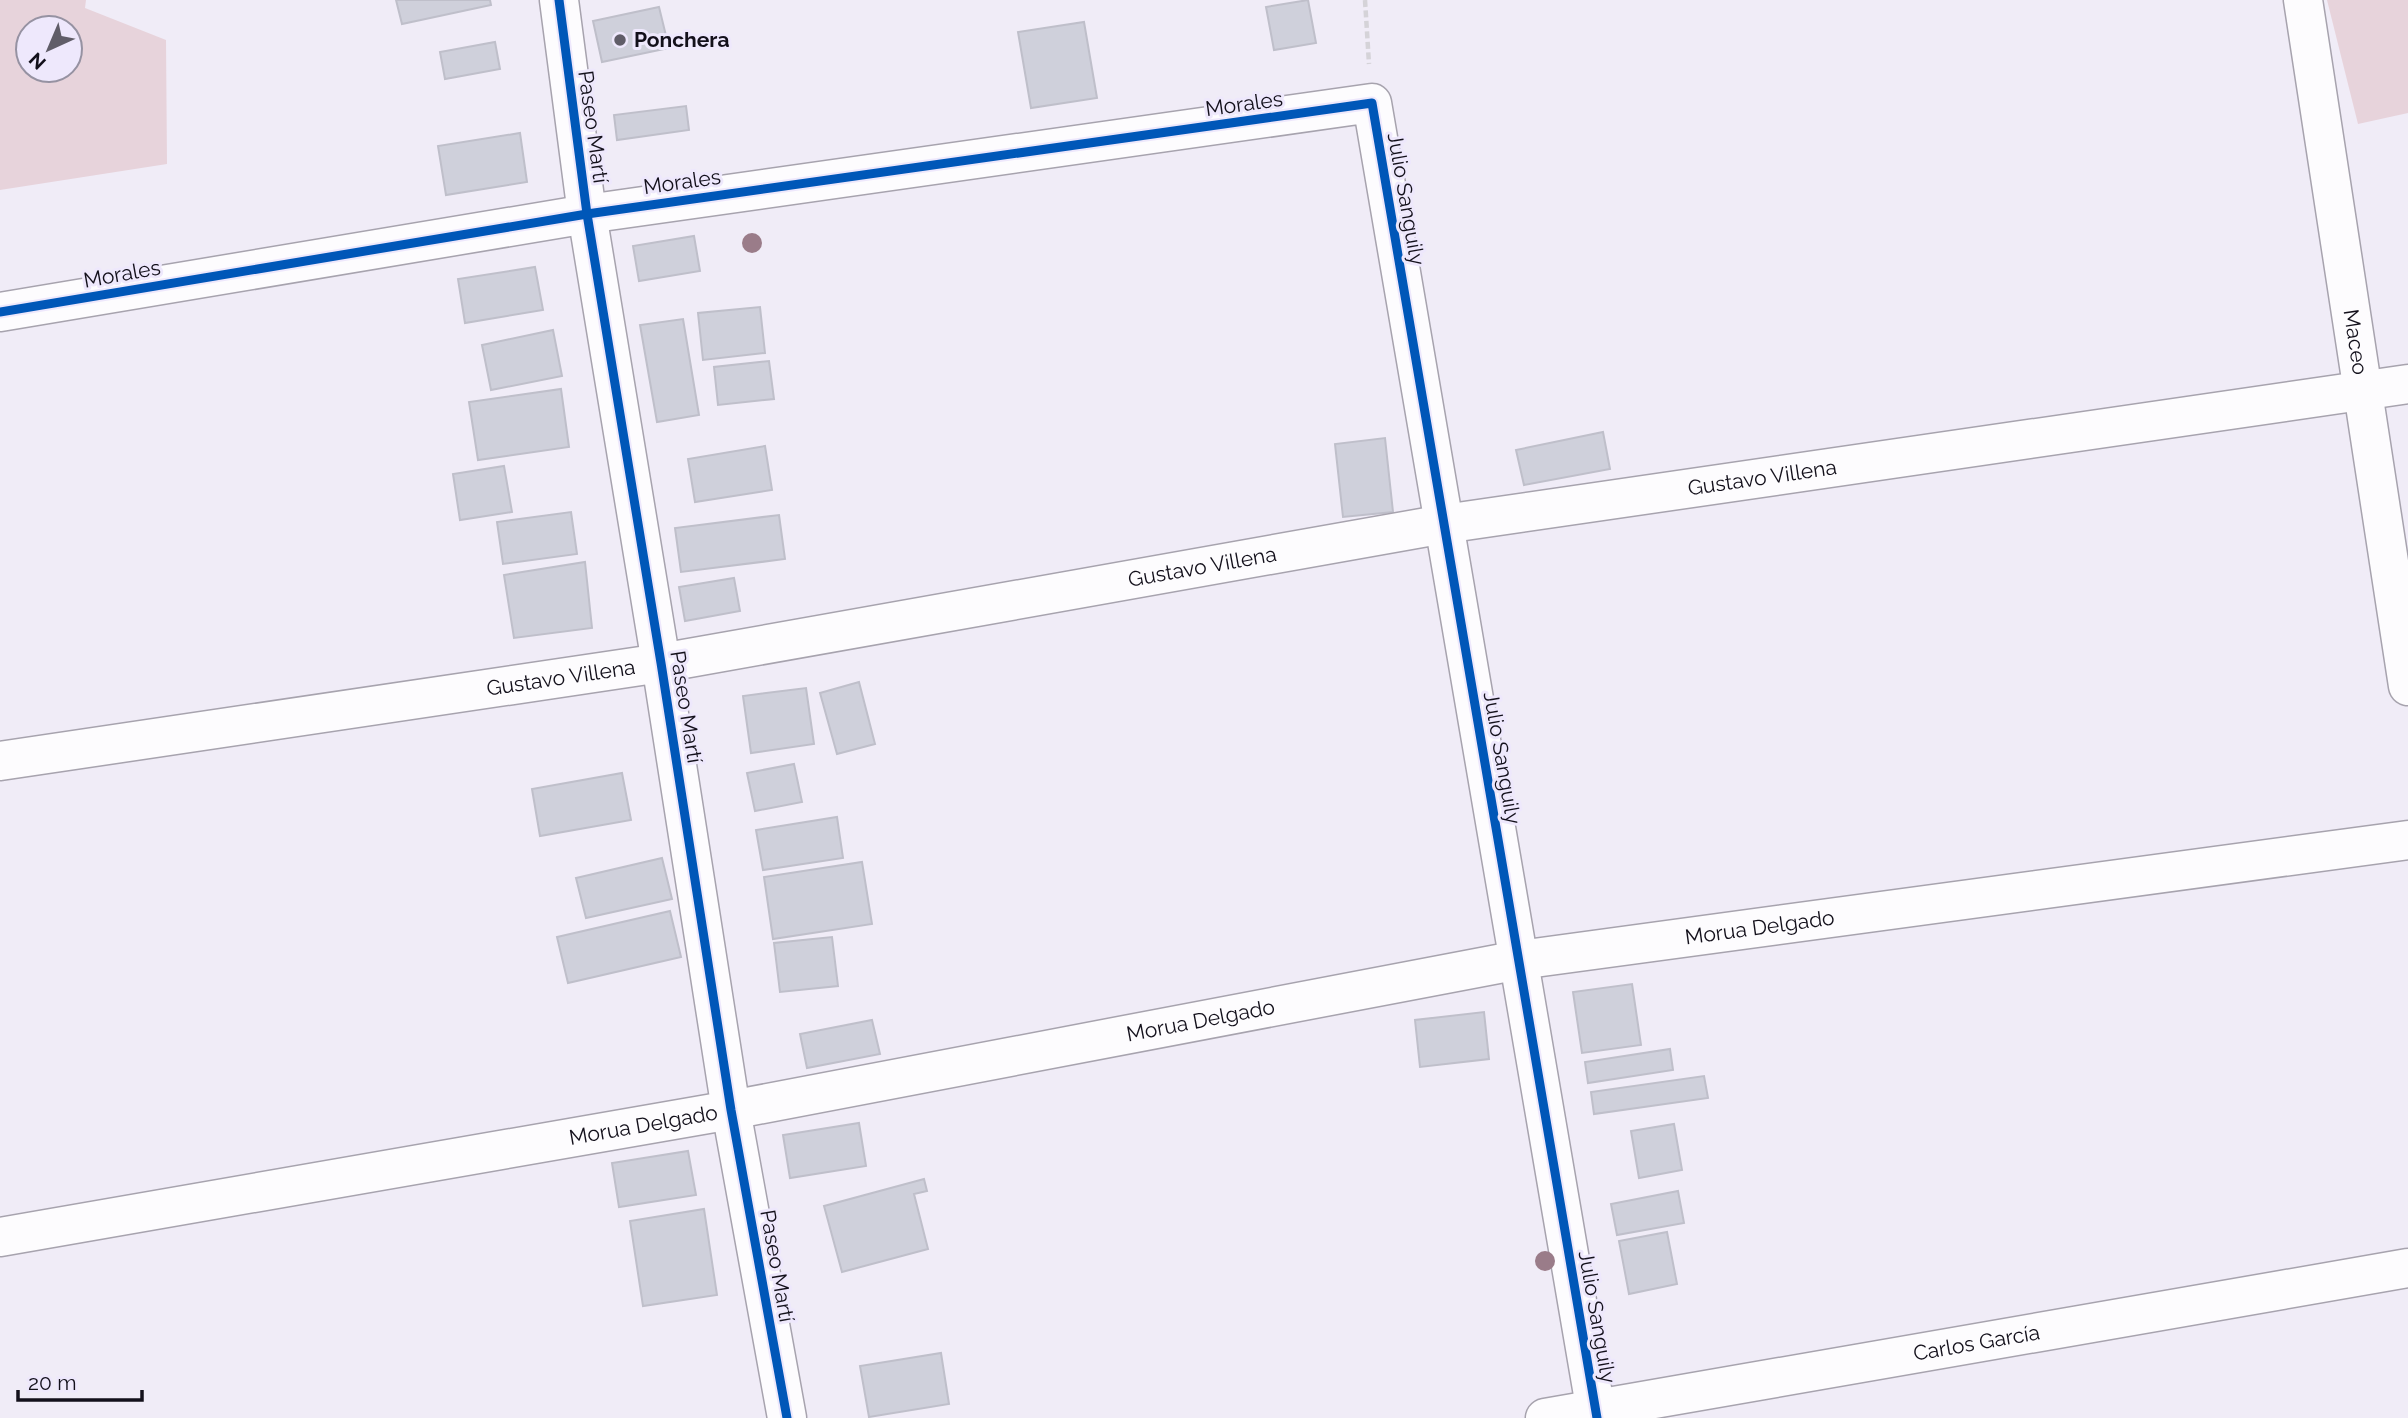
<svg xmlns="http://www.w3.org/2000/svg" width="2408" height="1418" viewBox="0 0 2408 1418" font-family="Raleway,sans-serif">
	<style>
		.green { fill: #e7d3db; fill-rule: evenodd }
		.building { fill: #cfd0db; stroke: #bfbfca; stroke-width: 2 }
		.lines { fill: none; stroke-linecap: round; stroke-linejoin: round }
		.minor-casing { stroke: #a7a3ae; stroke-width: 41 }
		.path { stroke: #d5d3d8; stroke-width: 4.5; stroke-dasharray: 7 3.5; stroke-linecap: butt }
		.minor { stroke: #fdfcfe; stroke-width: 38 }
		.cycleway-casing { stroke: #eee8fc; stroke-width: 13 }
		.cycleway { stroke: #0057b8; stroke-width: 9 }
		.tree { fill: #9a7c89 }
		.poi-dot { fill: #605d68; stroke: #eee8fc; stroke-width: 2.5 }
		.labels { text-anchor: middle; stroke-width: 6; stroke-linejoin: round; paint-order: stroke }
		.poi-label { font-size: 21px; font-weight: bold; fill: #13101b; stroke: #eee8fc; text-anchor: start }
		.street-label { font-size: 21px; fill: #13101b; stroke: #eee8fc }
	</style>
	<rect width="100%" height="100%" fill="#f0ecf7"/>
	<!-- green -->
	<g class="green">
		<path d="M 0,0 L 86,0 L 85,8 L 166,40 L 167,164 L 0,190 ZM 70,28 L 70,70 L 28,70 L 28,28 Z"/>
		<polygon points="2327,0 2408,0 2408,113 2358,124"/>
	</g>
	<!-- building -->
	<g class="building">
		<polygon points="396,0 490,0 491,5 402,24"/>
		<polygon points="1308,0 1316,43 1274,50 1266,7"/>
		<polygon points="659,7 669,48 602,62 593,21"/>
		<polygon points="1084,22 1097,98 1031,108 1018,32"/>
		<polygon points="495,42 500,69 445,79 440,52"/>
		<polygon points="686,106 689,130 617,140 614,115"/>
		<polygon points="520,133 527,182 446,195 438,146"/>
		<polygon points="694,236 700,271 639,281 633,246"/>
		<polygon points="535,267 543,310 465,323 458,279"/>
		<polygon points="760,307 765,353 703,360 698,313"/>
		<polygon points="683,319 699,415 657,422 640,325"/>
		<polygon points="553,330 562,376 491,390 482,345"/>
		<polygon points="769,361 774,399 718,405 714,367"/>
		<polygon points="561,389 569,447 478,460 469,402"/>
		<polygon points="1603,432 1610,469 1524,485 1516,450"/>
		<polygon points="1385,438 1393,512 1343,517 1335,444"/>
		<polygon points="765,446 772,490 695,502 688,459"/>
		<polygon points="504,466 512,512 460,520 453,474"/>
		<polygon points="571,512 577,554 503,564 497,522"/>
		<polygon points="779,515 785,559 681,572 675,528"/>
		<polygon points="585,562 592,628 514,638 504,575"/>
		<polygon points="734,578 740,611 685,621 679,587"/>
		<polygon points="859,682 875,744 837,754 820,693"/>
		<polygon points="806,688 814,744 751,753 743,696"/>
		<polygon points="794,764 802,802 755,811 747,773"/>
		<polygon points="622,773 631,820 540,836 532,789"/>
		<polygon points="837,817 843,858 763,870 756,830"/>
		<polygon points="662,858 672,899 586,918 576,878"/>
		<polygon points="862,862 872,924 773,939 764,877"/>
		<polygon points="670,911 681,957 568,983 557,937"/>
		<polygon points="832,937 838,986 780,992 774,943"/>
		<polygon points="1632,984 1641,1045 1582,1053 1573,992"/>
		<polygon points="1484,1012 1489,1059 1420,1067 1415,1020"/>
		<polygon points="872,1020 880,1054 807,1068 800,1034"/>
		<polygon points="1670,1049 1673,1070 1588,1083 1585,1062"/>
		<polygon points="1704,1076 1708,1098 1594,1114 1591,1092"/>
		<polygon points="859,1123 866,1166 790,1178 783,1135"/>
		<polygon points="1674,1124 1682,1170 1639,1178 1631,1131"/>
		<polygon points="688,1151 696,1195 619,1207 612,1163"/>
		<polygon points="924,1179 927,1191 914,1194 928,1249 842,1272 824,1206"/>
		<polygon points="1678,1191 1684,1223 1617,1235 1611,1204"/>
		<polygon points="704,1209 717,1295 643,1306 630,1221"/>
		<polygon points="1667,1232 1677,1284 1629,1294 1619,1241"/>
		<polygon points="941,1353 949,1404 869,1417 860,1366"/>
	</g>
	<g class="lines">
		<defs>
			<g id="minor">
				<polyline points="559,0 587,214 661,663 731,1110 787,1418"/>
				<path id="s1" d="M 2303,0 L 2408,686"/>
				<polyline points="0,312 587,214 1372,103 1597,1418"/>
				<path id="s2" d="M 0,761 L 661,663 L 1444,524 L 2408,384"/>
				<path id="s3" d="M 0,1237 L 731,1110 L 1519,960 L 2408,840"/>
				<path id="s4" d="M 1545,1418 L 2408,1268"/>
			</g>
		</defs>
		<!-- minor casing -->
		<use href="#minor" class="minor-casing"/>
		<!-- path -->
		<polyline class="path" points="1365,0 1369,64"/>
		<!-- minor -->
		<use href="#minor" class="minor"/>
		<defs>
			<g id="cycleway">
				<polyline points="559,0 587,214 661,663 731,1110 787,1418"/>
				<polyline points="0,312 587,214 1372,103 1597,1418"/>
			</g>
		</defs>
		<!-- cycleway casing -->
		<use href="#cycleway" class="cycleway-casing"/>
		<!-- cycleway -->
		<use href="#cycleway" class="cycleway"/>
	</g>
	<!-- trees -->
	<g class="tree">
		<circle cx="752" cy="243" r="10"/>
		<circle cx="1545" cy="1261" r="10"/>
	</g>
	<!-- markers -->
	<circle class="poi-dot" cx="620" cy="40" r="7"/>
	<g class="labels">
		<!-- poi labels -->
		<g class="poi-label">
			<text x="634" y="47">Ponchera</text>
		</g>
		<!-- street labels -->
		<g class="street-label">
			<text transform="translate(1244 104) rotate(-8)" y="7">Morales</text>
			<text transform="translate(593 127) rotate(82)" y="7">Paseo Martí</text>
			<text transform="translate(682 182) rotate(-8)" y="7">Morales</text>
			<text transform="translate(1406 199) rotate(80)" y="7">Julio Sanguily</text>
			<text transform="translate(122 274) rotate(-10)" y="7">Morales</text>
			<text dy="7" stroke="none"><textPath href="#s1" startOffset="346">Maceo</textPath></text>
			<text dy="7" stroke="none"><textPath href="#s2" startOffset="1785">Gustavo Villena</textPath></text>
			<text dy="7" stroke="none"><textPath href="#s2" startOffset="1218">Gustavo Villena</textPath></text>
			<text dy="7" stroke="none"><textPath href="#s2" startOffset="567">Gustavo Villena</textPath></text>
			<text transform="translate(686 707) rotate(81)" y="7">Paseo Martí</text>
			<text transform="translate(1502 758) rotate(80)" y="7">Julio Sanguily</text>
			<text dy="7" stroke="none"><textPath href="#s3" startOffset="1787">Morua Delgado</textPath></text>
			<text dy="7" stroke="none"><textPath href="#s3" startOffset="1220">Morua Delgado</textPath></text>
			<text dy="7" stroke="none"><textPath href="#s3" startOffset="653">Morua Delgado</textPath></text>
			<text transform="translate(777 1266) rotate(80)" y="7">Paseo Martí</text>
			<text transform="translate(1597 1317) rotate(80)" y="7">Julio Sanguily</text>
			<text dy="7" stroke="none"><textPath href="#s4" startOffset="438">Carlos García</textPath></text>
		</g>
	</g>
	<!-- north arrow -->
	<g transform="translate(49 49) rotate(224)"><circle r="33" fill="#eee8fc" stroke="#9692a2" stroke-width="2"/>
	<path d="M0-5L12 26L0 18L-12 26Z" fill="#605d68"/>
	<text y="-10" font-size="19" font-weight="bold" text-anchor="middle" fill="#13101b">N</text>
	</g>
	<!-- scale -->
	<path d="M18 1390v10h124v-10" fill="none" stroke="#13101b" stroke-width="3.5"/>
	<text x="28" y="1390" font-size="21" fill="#13101b" stroke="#eee8fc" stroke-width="5" paint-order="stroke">20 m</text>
</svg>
